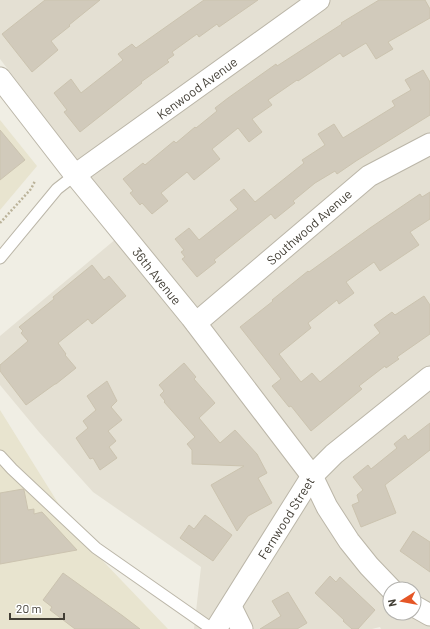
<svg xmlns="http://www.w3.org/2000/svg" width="430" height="629" viewBox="0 0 430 629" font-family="Barlow,sans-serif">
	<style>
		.residential { fill: #e4e0d3; fill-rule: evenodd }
		.education { fill: #e8e4cf }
		.building { fill: #d1cabb; stroke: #cbc3af }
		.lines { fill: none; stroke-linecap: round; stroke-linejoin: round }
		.lane-casing { stroke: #bbb6a8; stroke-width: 13 }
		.street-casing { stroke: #bbb6a8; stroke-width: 23 }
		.path { stroke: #bbb39a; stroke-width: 2.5; stroke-dasharray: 2 2; stroke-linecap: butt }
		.lane { stroke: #fff; stroke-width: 11 }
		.street { stroke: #fff; stroke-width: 21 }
		.labels { text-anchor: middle; stroke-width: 3.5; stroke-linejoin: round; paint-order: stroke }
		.street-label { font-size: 13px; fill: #423e35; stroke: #fff }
	</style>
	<rect width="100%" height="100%" fill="#f0eee4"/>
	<!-- residential -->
	<path class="residential" d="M 0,0 L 430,0 L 430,629 L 381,629 L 380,627 L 372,629 L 194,629 L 201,567 L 93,492 L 39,432 L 0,385 L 0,336 L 129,228 L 0,59 ZM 390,589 L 414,589 L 414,613 L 390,613 Z"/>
	<!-- education -->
	<g class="education">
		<polygon points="0,120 37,166 0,210"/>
		<polygon points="0,410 78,535 168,629 0,629"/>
	</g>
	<!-- building -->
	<g class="building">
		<polygon points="45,0 100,0 69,25 70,26 51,41 58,50 32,72 2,34"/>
		<polygon points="204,0 258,0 219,27 217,24 199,37 197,34 172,52 174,55 167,60 169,62 141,82 142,83 80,132 64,112 67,110 54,93 71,79 81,93 123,60 118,54 132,44 136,48"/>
		<polygon points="379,0 425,0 430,9 430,18 388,42 393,49 376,59 366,43 343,57 340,53 298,81 297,80 268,100 272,105 252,119 262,132 249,142 238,128 212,149 220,159 194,180 187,172 161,193 168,201 152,214 142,203 140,205 130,193 133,191 123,179 143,163 145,165 174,141 176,143 195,127 196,128 217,111 215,108 228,98 276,64 277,66 342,24 341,23"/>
		<polygon points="423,70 430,82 430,115 356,161 337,174 335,171 315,183 293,201 295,203 275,219 271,214 214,260 216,262 197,277 182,259 185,257 181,252 184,250 175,239 189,228 199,240 238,209 230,200 244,189 255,202 304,163 302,160 325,145 318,134 334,124 343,138 395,106 392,101 411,90 405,80"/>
		<polygon points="0,130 25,160 0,180"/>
		<polygon points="430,192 430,219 410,232 419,245 380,271 374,262 346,282 354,293 339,304 337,300 308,323 311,328 279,354 301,382 312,373 320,382 380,333 374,325 392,312 395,315 424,296 430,305 430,334 397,357 399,359 386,368 385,366 359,386 362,389 311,431 291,406 289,407 272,386 281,379 240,327 273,301 272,300 308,271 309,272 370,228 420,194 422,197"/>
		<polygon points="92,265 104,280 109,276 126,296 92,324 88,319 58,343 66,354 65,355 76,368 56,384 55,384 26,405 0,371 0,365 28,341 21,333 23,331 19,327 54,299 53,297"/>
		<polygon points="184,363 196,377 194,379 215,403 199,418 220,443 235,430 257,454 267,473 258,478 272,503 248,516 237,531 211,485 244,466 192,464 192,450 187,444 195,437 164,402 165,401 160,395 164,391 159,385"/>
		<polygon points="107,381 117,401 111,407 122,420 108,431 116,441 109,447 117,458 100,470 93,458 90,459 76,438 88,428 83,421 96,410 87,396"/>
		<polygon points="430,423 430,450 385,485 396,513 361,527 352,505 359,502 357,495 363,490 353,477 368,465 371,469 397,448 394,444 405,435 408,440"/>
		<polygon points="23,489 24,490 28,510 34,509 34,514 42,512 77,550 0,564 0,493"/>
		<polygon points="205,515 232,535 213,561 180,538 189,525 194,529"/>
		<polygon points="413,531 430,542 430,572 400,551"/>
		<polygon points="63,573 123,616 140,629 75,629 50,610 52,607 43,600"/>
		<polygon points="330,576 336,582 340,577 375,610 358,629 352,629 343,621 344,620 315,593"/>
		<polygon points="288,592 307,623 297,629 260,629 281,616 272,601"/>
	</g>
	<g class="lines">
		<defs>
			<g id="lane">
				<polyline points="0,258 57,189 75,175"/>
				<polyline points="0,456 12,469 96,548 212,629"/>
			</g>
			<g id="street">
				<polyline points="0,78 75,175 191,317 312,476 327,507 349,541 369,566 391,589"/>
				<polyline points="75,175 319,0"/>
				<polyline points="196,323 369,176 430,144"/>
				<polyline points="414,606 430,615"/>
				<polyline points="231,607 242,629"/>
				<polyline points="216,629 312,476 334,454 430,377"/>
			</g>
		</defs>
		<!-- lane casing -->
		<use href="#lane" class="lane-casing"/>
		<!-- street casing -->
		<use href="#street" class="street-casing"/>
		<!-- path -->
		<polyline class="path" points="0,223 31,189 35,181"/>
		<!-- lane -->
		<use href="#lane" class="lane"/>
		<!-- street -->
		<use href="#street" class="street"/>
	</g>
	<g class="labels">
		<!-- street labels -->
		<g class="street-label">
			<text transform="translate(197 88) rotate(-36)" y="5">Kenwood Avenue</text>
			<text transform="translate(309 227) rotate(-41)" y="5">Southwood Avenue</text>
			<text transform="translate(157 276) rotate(51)" y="5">36th Avenue</text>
			<text transform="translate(286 518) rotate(-58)" y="5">Fernwood Street</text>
		</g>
	</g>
	<!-- north arrow -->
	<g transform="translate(402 601) rotate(259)"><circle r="19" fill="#ffffff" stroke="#b3b2ae"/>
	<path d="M0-3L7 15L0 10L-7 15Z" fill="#e55626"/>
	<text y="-6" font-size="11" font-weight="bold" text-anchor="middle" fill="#423e35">N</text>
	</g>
	<!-- scale -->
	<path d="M10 613v6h54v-6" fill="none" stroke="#423e35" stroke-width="2"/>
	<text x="16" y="613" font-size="12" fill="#423e35" stroke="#ffffff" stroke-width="3" paint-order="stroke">20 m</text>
</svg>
